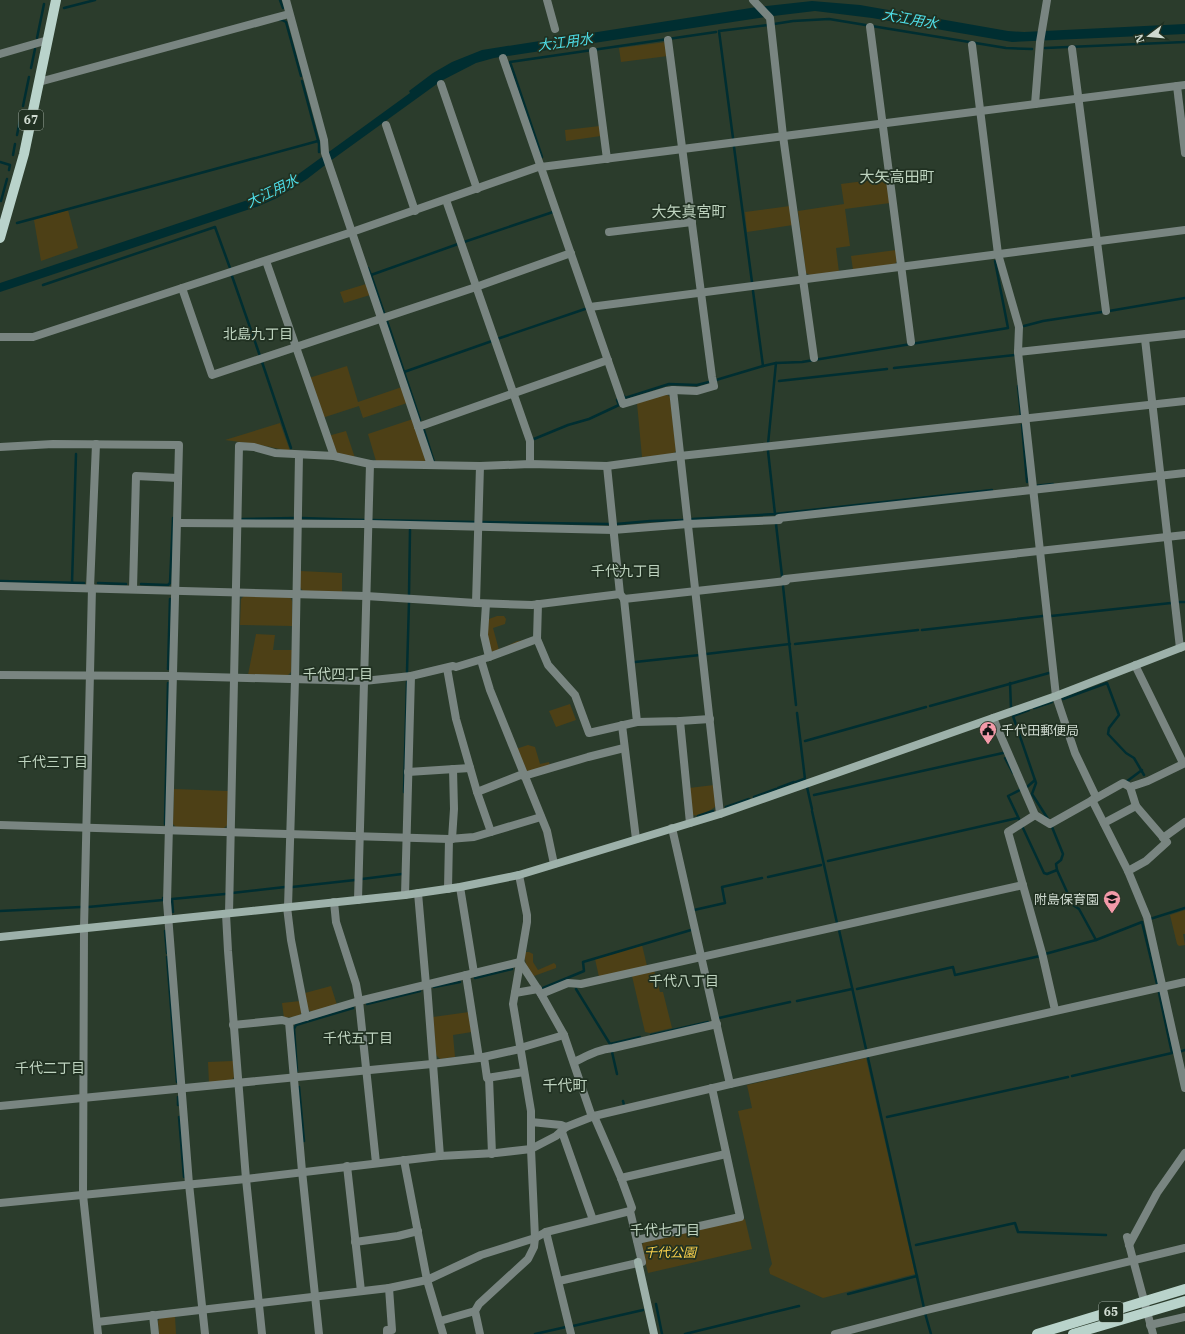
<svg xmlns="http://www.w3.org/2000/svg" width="1185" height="1334" viewBox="0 0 1185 1334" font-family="'IBM Plex Serif','Noto Sans JP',serif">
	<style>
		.green { fill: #4d4016 }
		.water { fill: #002e31 }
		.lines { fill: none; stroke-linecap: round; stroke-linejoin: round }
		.stream { stroke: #002e31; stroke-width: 2.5 }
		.street { stroke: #798581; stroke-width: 8 }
		.secondary { stroke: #9db1aa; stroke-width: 8 }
		.primary { stroke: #b9d3cb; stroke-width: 10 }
		.labels { text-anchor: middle; stroke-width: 3.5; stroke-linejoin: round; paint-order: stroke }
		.shield { fill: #213122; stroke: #9ba79c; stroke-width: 1 }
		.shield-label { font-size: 12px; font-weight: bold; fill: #cfdad0 }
		.poi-label { font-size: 13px; fill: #cfdad0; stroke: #213122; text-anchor: start }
		.park-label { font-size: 13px; font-style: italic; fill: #f8cf4b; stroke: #213122 }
		.water-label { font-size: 14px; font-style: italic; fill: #4edee8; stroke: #213122 }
		.neighbourhood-label { font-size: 14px; fill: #bed3bf; stroke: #213122 }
		.quarter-label { font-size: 15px; fill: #bed3bf; stroke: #213122 }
	</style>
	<rect width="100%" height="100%" fill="#2b3c2c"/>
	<!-- green -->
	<g class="green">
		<polygon points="666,42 668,56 621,62 619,48"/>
		<polygon points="600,126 601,136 566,141 565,130"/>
		<polygon points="887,178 890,203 845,209 850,246 836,248 839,272 810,275 806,273 798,211 844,204 841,184"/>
		<polygon points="790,206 793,225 747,232 745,212"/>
		<polygon points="68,210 78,248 41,261 34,220"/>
		<polygon points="896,250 898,260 894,265 853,270 851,256"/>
		<polygon points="366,284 370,295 344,303 340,292"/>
		<polygon points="347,366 358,402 402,387 407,403 363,418 359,406 322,418 309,378"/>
		<polygon points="666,394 670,397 676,451 673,454 642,457 637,403"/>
		<polygon points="413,419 427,459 424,462 376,461 368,434"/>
		<polygon points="280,423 290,451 255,444 225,440"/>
		<polygon points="346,431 355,458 337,454 328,436"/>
		<polygon points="300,571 342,573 342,592 303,591 300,587"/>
		<polygon points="244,596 290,597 292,601 292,626 240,625 241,599"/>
		<polygon points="497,616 504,616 506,619 505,624 493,628 499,650 517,641 526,640 492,654 487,636 489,619"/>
		<polygon points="256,634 275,635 273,650 292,650 291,672 287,676 248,675"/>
		<polygon points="570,704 576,720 556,727 549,711"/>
		<polygon points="528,745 535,747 540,764 549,762 550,766 527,774 516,749"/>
		<path d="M 714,785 L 716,806 C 710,811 700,817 692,815 L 689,788 Z"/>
		<polygon points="174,789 228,791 227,825 223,829 176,827 173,824"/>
		<polygon points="1185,910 1185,934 1183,934 1185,945 1179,946 1177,944 1170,915"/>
		<polygon points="642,945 647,966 599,977 595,959"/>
		<path d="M 525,952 L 529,952 L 533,954 L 533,962 L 538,970 L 554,963 L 556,965 L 556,968 L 534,976 C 527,971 524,961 525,952 Z"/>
		<polygon points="654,970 660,992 663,992 672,1028 650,1033 645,1032 632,976"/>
		<polygon points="331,986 337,1005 312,1012 308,1010 305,993"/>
		<polygon points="300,1001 302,1012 299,1016 284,1018 282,1003"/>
		<polygon points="469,1012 472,1032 453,1035 455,1057 440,1059 436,1055 433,1017"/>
		<polygon points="866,1058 915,1274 823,1298 770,1274 769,1269 772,1264 738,1111 752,1108 747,1085"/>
		<polygon points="233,1061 234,1077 231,1081 209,1083 208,1062"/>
		<polygon points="745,1219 752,1249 648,1273 641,1246 644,1242"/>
		<polygon points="175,1316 176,1334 159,1334 158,1321 160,1318"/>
	</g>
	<!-- water -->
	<polygon class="water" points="812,1 860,5 1008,31 1024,32 1185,24 1185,34 1012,42 872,18 815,11 765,17 494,58 476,63 441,81 333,159 307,179 277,198 259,206 0,292 0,283 260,196 293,178 410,93 409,91 433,73 452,62 482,50 757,7"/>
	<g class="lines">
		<!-- stream -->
		<g class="stream">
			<polyline points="280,0 283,8"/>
			<polyline points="64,8 95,0"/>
			<polyline points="280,20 282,20 286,22 301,76"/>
			<polyline points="774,24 793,21 829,19 1006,48 1032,49"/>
			<polyline points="37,38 44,4"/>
			<polyline points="1045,48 1185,42"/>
			<polyline points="31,68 35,49"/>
			<polyline points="302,81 319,144 319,152"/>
			<polyline points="23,106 29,77"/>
			<polyline points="17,135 21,115"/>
			<polyline points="733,138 719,31 768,25"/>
			<polyline points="734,147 752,282"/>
			<polyline points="13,155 15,144"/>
			<polyline points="542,157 510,62 716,32"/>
			<polyline points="0,162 10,165 9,170"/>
			<polyline points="1,201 7,179"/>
			<polyline points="17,223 318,141"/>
			<polyline points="464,242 553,212"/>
			<polyline points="368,268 371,275 458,244"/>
			<polyline points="371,275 384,313"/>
			<polyline points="232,276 260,356"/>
			<polyline points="43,285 215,227 230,268"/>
			<polyline points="753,291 763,366 776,363 768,444"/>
			<polyline points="1109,311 1185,298"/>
			<polyline points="387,321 420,420"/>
			<polyline points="1024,326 1043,321 1102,312"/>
			<polyline points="497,339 585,309"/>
			<polyline points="262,362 291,448"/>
			<polyline points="776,363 802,362 1008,328 995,261"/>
			<polyline points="894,368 1015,355"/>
			<polyline points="404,372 492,341"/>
			<polyline points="716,380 763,366"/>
			<polyline points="779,381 887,369"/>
			<polyline points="1018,386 1021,415"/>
			<polyline points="624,396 625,398 669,384 697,385 709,382"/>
			<polyline points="1022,425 1027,482"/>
			<polyline points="424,430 434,462"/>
			<polyline points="534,439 568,425 589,419 619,405 617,400"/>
			<polyline points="768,451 775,514"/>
			<polyline points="1034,486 1053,484"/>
			<polyline points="301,518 364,520"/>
			<polyline points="242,519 294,518"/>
			<polyline points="692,519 775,514 992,490"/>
			<polyline points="371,520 475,522"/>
			<polyline points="482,522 609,524"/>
			<polyline points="616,524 650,521 685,520"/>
			<polyline points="776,524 782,576"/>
			<polyline points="0,581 84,583"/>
			<polyline points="72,583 76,454"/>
			<polyline points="98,583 126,584"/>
			<polyline points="141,584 168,585 170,583 173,518"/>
			<polyline points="783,586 796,705"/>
			<polyline points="409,595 410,530"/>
			<polyline points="1178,602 1185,602"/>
			<polyline points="1051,616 1171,603"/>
			<polyline points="922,630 1043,616"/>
			<polyline points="795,644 918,630"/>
			<polyline points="706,654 790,644"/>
			<polyline points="635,662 700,655"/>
			<polyline points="168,669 170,599"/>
			<polyline points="407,672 409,602"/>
			<polyline points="1010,683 1011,708"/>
			<polyline points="1063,699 1107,683 1119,715 1109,728 1108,734 1126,753 1134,758 1144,775"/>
			<polyline points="930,706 1049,673"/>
			<polyline points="1034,708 1052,702"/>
			<polyline points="1029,710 1013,716 1036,783 1032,794 1048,819"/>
			<polyline points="797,713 805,779"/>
			<polyline points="805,741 926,707"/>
			<polyline points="1005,758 1013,773"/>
			<polyline points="796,782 804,779"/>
			<polyline points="1126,782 1142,770"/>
			<polyline points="807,787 812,809"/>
			<polyline points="1027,787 1035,780"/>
			<polyline points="778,788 794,782"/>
			<polyline points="404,792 407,682"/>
			<polyline points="814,795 1003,753"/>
			<polyline points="754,797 776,789"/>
			<polyline points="726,807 749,799"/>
			<polyline points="812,811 837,923"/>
			<polyline points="698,816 713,811"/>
			<polyline points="1019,819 1008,796 1020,790 1020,789"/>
			<polyline points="165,824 168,683"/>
			<polyline points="1022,826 1044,873 1047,874 1057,870"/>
			<polyline points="1052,827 1063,854 1061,860 1056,864 1057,870 1073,905 1079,909 1096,940 1142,922 1157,984"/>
			<polyline points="828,861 1018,818"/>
			<polyline points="768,877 821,865"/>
			<polyline points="362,879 402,874"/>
			<polyline points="292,887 355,880"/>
			<polyline points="232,893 285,887"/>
			<polyline points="88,907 163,900 163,898"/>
			<polyline points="694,910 725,903 722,887 762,878"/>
			<polyline points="0,911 81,907"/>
			<polyline points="173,912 172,899 225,894"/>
			<polyline points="1150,919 1185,908"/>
			<polyline points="839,930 866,1049"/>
			<polyline points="165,931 167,953"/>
			<polyline points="1045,954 1096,940"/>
			<polyline points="167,957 177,1082"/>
			<polyline points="475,978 512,969"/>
			<polyline points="434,987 460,982"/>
			<polyline points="543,988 584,971 583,962 691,930"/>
			<polyline points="576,989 610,1044 640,1037"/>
			<polyline points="857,989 953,967 955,975 1040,956"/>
			<polyline points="797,1001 852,989"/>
			<polyline points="367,1004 420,991"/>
			<polyline points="719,1018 790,1002"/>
			<polyline points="651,1035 708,1022"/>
			<polyline points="612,1052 617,1074"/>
			<polyline points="1179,1052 1185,1050"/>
			<polyline points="868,1058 924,1308"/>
			<polyline points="297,1071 294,1029 296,1025 353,1008"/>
			<polyline points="1072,1076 1172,1053 1159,993"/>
			<polyline points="299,1087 304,1141"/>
			<polyline points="178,1097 178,1105"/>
			<polyline points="623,1101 624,1105"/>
			<polyline points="179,1117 184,1177"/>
			<polyline points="887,1117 1068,1077"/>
			<polyline points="916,1245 1015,1223 1018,1232 1106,1235"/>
			<polyline points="848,1294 917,1276"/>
			<polyline points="656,1304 662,1334"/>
			<polyline points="925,1313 931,1334"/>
			<polyline points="573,1326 643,1310"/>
			<polyline points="535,1334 566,1327"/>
			<polyline points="685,1334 799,1306"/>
		</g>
		<!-- street -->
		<g class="street">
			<polyline points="286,0 324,140 325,153 431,465"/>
			<polyline points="547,0 555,29"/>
			<polyline points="753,0 770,18 783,136 814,358"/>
			<polyline points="870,27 911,342"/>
			<polyline points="668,40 712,377 714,386 697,391 673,390"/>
			<polyline points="972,45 998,254 1019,327 1018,352 1056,696 1075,753 1096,797"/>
			<polyline points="1072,49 1106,311"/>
			<polyline points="593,51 607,159"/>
			<polyline points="0,54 48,40"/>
			<polyline points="503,58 623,404 666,391 673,390 720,814"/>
			<polyline points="39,82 289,14"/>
			<polyline points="441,84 477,189"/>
			<polyline points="1177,86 1185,153"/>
			<polyline points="1035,104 1040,42 1047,0"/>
			<polyline points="386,125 415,211"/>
			<polyline points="541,167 1185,85"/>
			<polyline points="446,200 530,441 530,464"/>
			<polyline points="609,232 692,222"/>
			<polyline points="266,261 334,456"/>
			<polyline points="182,288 212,375 476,287 571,253"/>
			<polyline points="590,307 1185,230"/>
			<polyline points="0,337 33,337 352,232 541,166"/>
			<polyline points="1145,339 1180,648"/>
			<polyline points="1018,352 1185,334"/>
			<polyline points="418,427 608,360"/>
			<polyline points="0,447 53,444 179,445 167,902 189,1184 205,1334"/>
			<polyline points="779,518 1185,473"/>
			<polyline points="177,523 369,524 613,530 688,524 779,520"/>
			<polyline points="785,579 1185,535"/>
			<polyline points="0,586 366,596 476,603 532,605 620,594"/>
			<polyline points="90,588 96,444"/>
			<polyline points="92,588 84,928 83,1195 98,1334"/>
			<polyline points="133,589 136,476 178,478"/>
			<polyline points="624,599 786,581"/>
			<polyline points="476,603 480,466"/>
			<polyline points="538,604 537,639 548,665 575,695 589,733 637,722 624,599 620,594 607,466"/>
			<polyline points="489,657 537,639"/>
			<polyline points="481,660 490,690 547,831 554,864"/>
			<polyline points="1135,665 1183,763"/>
			<polyline points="447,668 456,719 477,792 491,832"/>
			<polyline points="0,675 173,676 364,681 411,676 453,666 456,667 489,657 484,635 486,604"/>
			<polyline points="993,718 1035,815 1050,824 1123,783 1130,787 1148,781 1185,763"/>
			<polyline points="680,721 690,823"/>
			<polyline points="637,722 680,721 710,719"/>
			<polyline points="622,725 636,839"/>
			<polyline points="408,772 470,768"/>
			<polyline points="524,776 588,757 624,748"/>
			<polyline points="477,792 523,774"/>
			<polyline points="1092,800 1128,871 1147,917 1185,1088"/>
			<polyline points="1035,815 1008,832 1042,953 1055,1010"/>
			<polyline points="1104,823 1136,806"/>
			<polyline points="0,825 449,839 474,837 541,817"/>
			<polyline points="672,828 730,1084"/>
			<polyline points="1163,838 1185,822"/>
			<polyline points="452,839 454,809 453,769"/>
			<polyline points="1128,871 1146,861 1167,842 1136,806 1130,787"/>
			<polyline points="460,887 474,973"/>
			<polyline points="448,889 449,839"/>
			<polyline points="418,893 426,985"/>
			<polyline points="405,895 411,676"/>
			<polyline points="358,900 370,464"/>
			<polyline points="334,902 336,922 356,984 359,1001 376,1163"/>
			<polyline points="287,907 291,940 306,1017"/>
			<polyline points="288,907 295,680 299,455"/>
			<polyline points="229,913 239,446 254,447 275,453 334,456 370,464 480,466 530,464 607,466 680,456 1185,401"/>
			<polyline points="226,914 228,951 246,1179 262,1334"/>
			<polyline points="520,962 541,994 564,1035 592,1117"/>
			<polyline points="466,975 479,1058"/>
			<polyline points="427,985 440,1156"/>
			<polyline points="515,993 538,989"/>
			<polyline points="541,994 568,983 581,984 1023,885"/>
			<polyline points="233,1025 282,1020 289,1022"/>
			<polyline points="520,1048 564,1035"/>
			<polyline points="484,1057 487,1078 524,1072"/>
			<path d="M 574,1062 C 587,1056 599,1049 613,1048 L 717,1024"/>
			<polyline points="489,1078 492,1154"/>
			<polyline points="0,1106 432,1064 479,1058 520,1049"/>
			<polyline points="531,1122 561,1125 566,1127"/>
			<polyline points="562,1132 593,1220"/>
			<polyline points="404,1160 427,1280 443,1334"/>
			<polyline points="347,1166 361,1291"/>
			<polyline points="621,1178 726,1154"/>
			<polyline points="0,1203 246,1179 440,1156 496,1153 531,1149 556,1136 566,1127 594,1116 730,1084 1185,982"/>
			<polyline points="546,1232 571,1334"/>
			<polyline points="1127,1237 1153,1334"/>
			<polyline points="637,1240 740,1217 712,1088"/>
			<polyline points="355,1242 398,1236 418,1231"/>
			<polyline points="1129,1245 1157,1193 1185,1153"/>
			<polyline points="559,1281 642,1262 630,1211 632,1208 621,1178 594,1116"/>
			<polyline points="153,1315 155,1334"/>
			<polyline points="440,1321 475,1311"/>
			<polyline points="97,1322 389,1288 427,1280 481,1255 535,1238 546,1232 630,1211"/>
			<polyline points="1150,1325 1185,1317"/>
			<polyline points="319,1334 302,1171 289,1022 359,1001 520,962"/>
			<polyline points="387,1334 387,1330 392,1330 389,1288"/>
			<polyline points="480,1334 475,1311 479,1304 528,1259 534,1247 535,1238 531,1149 531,1111 513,1004 527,922 527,915 519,875"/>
			<polyline points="835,1334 927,1310 1185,1248"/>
		</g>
		<!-- secondary -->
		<g class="secondary">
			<polyline points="0,937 405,895 460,887 519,875 720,814 1056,696 1185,646"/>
			<polyline points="638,1262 654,1334"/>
		</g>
		<!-- primary -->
		<g class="primary">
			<polyline points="0,238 24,154 56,0"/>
			<polyline points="1037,1334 1185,1289"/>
			<polyline points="1073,1334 1185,1301"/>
		</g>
	</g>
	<!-- icons -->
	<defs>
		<symbol id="civic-pin" viewBox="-11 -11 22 30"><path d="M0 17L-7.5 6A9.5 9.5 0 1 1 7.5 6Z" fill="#f39aa9" stroke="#213122"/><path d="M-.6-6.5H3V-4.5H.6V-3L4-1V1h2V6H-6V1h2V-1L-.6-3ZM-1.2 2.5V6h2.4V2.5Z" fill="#111"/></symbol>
		<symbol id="school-pin" viewBox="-11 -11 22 30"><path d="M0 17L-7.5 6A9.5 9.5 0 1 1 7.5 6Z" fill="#f39aa9" stroke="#213122"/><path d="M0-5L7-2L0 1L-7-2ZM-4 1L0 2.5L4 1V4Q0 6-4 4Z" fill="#111"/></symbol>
	</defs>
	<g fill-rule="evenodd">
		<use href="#civic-pin" x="978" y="720" width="20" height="27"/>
		<use href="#school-pin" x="1102" y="889" width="20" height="27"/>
	</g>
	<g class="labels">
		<!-- shield labels -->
		<g class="shield">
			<rect x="19" y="110" width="24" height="20" rx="3"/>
			<rect x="1099" y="1302" width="24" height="20" rx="3"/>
		</g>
		<g class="shield-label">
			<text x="31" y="124">67</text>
			<text x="1111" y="1316">65</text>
		</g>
		<!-- poi labels -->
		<g class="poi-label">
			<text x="1001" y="735">千代田郵便局</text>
			<text x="1099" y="904" text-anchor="end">附島保育園</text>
		</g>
		<!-- park labels -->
		<g class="park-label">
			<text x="670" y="1257">千代公園</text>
		</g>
		<!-- water labels -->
		<g class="water-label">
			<text transform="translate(910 19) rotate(10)" y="5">大江用水</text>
			<text transform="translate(565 42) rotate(-8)" y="5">大江用水</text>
			<text transform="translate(272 191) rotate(-26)" y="5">大江用水</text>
		</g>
		<!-- neighbourhood labels -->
		<g class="neighbourhood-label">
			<text x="258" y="339">北島九丁目</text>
			<text x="626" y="576">千代九丁目</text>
			<text x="338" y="679">千代四丁目</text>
			<text x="53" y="767">千代三丁目</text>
			<text x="684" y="986">千代八丁目</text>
			<text x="358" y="1043">千代五丁目</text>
			<text x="50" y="1073">千代二丁目</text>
			<text x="665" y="1235">千代七丁目</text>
		</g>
		<!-- quarter labels -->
		<g class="quarter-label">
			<text x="897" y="182">大矢高田町</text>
			<text x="689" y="217">大矢真宮町</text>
			<text x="565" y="1091">千代町</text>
		</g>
	</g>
	<!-- north arrow -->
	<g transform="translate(1149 36) rotate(254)" stroke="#213122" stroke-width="3" paint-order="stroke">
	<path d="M0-3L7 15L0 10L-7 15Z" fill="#cfdad0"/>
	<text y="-6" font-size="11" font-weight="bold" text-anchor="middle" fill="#cfdad0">N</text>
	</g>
</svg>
